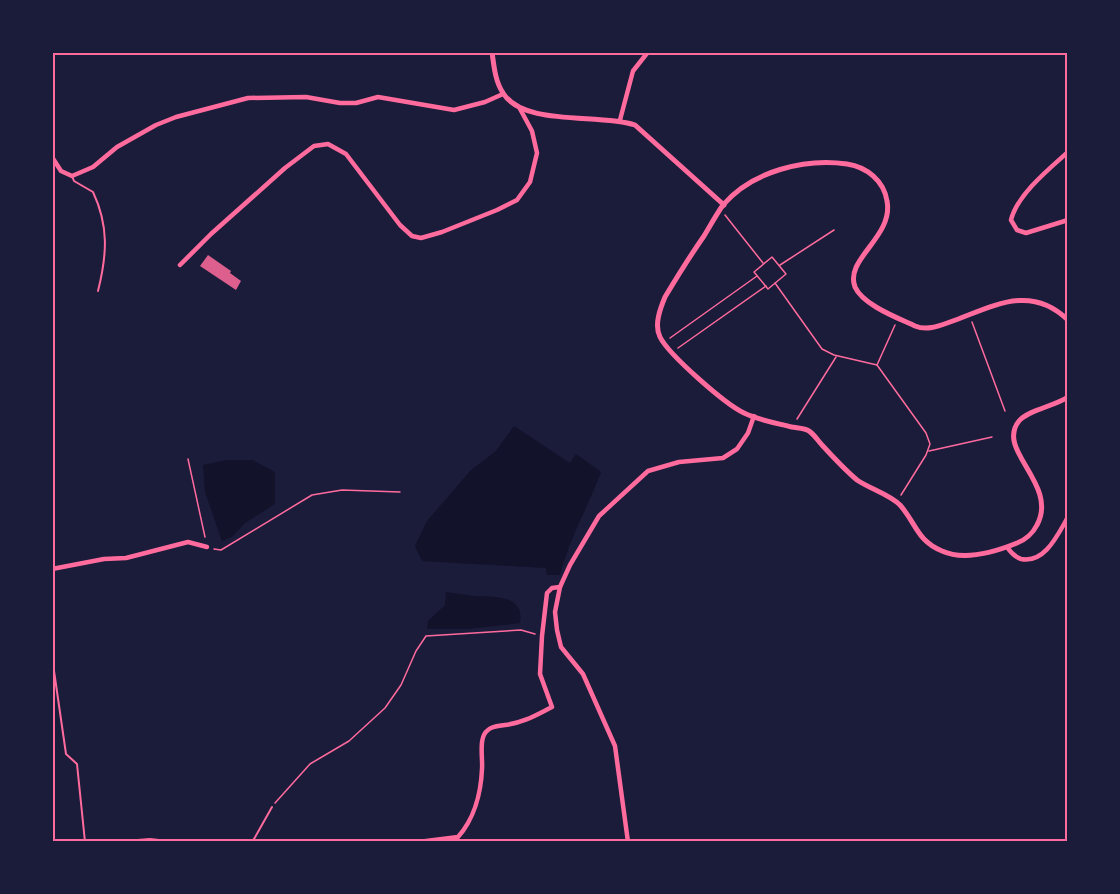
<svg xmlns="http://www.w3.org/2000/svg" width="1120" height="894" viewBox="0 0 1120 894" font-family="Cabin,sans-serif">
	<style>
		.water { fill: #12122b }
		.building { fill: #dd5f8e }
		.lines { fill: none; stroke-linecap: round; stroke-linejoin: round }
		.path { stroke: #ff6b9d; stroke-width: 1.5 }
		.service { stroke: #ff6b9d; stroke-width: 2 }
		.minor { stroke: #ff6b9d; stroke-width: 4.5 }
		.tertiary { stroke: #ff6b9d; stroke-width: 5 }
		.neatline { fill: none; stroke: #ff6b9d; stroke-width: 2 }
	</style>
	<rect width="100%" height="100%" fill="#1b1b3a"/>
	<!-- water -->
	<g class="water">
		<path d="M 514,426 L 570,463 L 576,454 L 601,472 C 588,507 569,539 560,575 L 547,575 L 546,568 L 422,561 L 415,546 L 427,521 L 471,470 L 496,451 Z"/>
		<polygon points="227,460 252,460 275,472 275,504 245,523 232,537 222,541 205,492 203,465"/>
		<path d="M 446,592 C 455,593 465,595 475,596 C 493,597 525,594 520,623 L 468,629 L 427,629 L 428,621 L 445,605 Z"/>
	</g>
	<!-- building -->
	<polygon class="building" points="208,255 231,271 230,273 241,281 236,290 200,266"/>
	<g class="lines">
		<!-- path -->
		<g class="path">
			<polyline points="725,215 763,263"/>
			<polygon points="772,257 786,274 768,289 754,272"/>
			<polyline points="780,265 834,230"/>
			<polyline points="775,283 822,349 834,355 877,365 926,433 930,444 926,455 901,495"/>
			<polyline points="972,322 1005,411"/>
			<polyline points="670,338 757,276"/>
			<polyline points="678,348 766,286"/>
			<polyline points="877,365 895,325"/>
			<polyline points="797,419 836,357"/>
			<polyline points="929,451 992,437"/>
			<polyline points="188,459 205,537"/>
			<polyline points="214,549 221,550 312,495 342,490 400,492"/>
			<polyline points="275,803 310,764 349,741 385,708 401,685 416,651 426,636 521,630 535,634"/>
		</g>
		<!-- service -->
		<g class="service">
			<path d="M 72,176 L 74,181 L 93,192 C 109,226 107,255 98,291"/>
			<polyline points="52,657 66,754 77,764 85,842"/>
			<polyline points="112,842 150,839 177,842"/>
			<polyline points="195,842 224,840 228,842"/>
			<polyline points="249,842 254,839 272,807"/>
		</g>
		<!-- minor -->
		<g class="minor">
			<polyline points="52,116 52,122"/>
			<polyline points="620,120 633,71 648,52"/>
			<path d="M 1068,152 C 1049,169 1017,195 1011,220 L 1017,230 L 1026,233 L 1068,220"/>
			<polyline points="52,157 61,171 72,176 93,167 117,147 156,125 176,117 248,98 306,97 340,103 356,103 378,97 454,110 485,102 503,94"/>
			<polyline points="180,265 211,234 285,168 314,146 328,144 346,154 400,225 412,236 421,238 442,232 497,210 517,200 530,182 537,153 532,131 519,107"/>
			<path d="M 1007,547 C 1011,553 1015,557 1021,559 C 1045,564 1058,534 1068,517"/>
			<polyline points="52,569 104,559 126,558 188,542 207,547"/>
			<path d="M 418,842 L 458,837 C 474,819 481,793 482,769 C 483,758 478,737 488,730 C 492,726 499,726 505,725 C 523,723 536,715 552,707 L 540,674 L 542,636 L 547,593 L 552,588 L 560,587"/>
			<polyline points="628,842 615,746 583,674 561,647 557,630 555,612 560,587 570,565 599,516 648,471 679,462 723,458 737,449 748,433 754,416"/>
		</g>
		<!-- tertiary -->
		<g class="tertiary">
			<path d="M 492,52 C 494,66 495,81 503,93 C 524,127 600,113 635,125 L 724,205"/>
			<path d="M 1068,320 C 1030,283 992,307 950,322 C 939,326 927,331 915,326 C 898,318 863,305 855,287 C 844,259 894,237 887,201 C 884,181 867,167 847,164 C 805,158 752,171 723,205 C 716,215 710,226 704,236 C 690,256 677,277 665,297 C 660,309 654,325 660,337 C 669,355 725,404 744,413 C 758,420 776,423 792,427 C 797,428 805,428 809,431 C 814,434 818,441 822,445 C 833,457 844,469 857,480 C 870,489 889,494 900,505 C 916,523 917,541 942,551 C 964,561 995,552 1017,543 C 1025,540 1033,533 1037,525 C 1059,484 995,450 1019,421 C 1028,410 1055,406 1068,397"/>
		</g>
	</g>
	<!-- border -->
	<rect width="1120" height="894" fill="none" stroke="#1b1b3a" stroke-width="108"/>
	<rect x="54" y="54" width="1012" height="786" class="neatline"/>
</svg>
